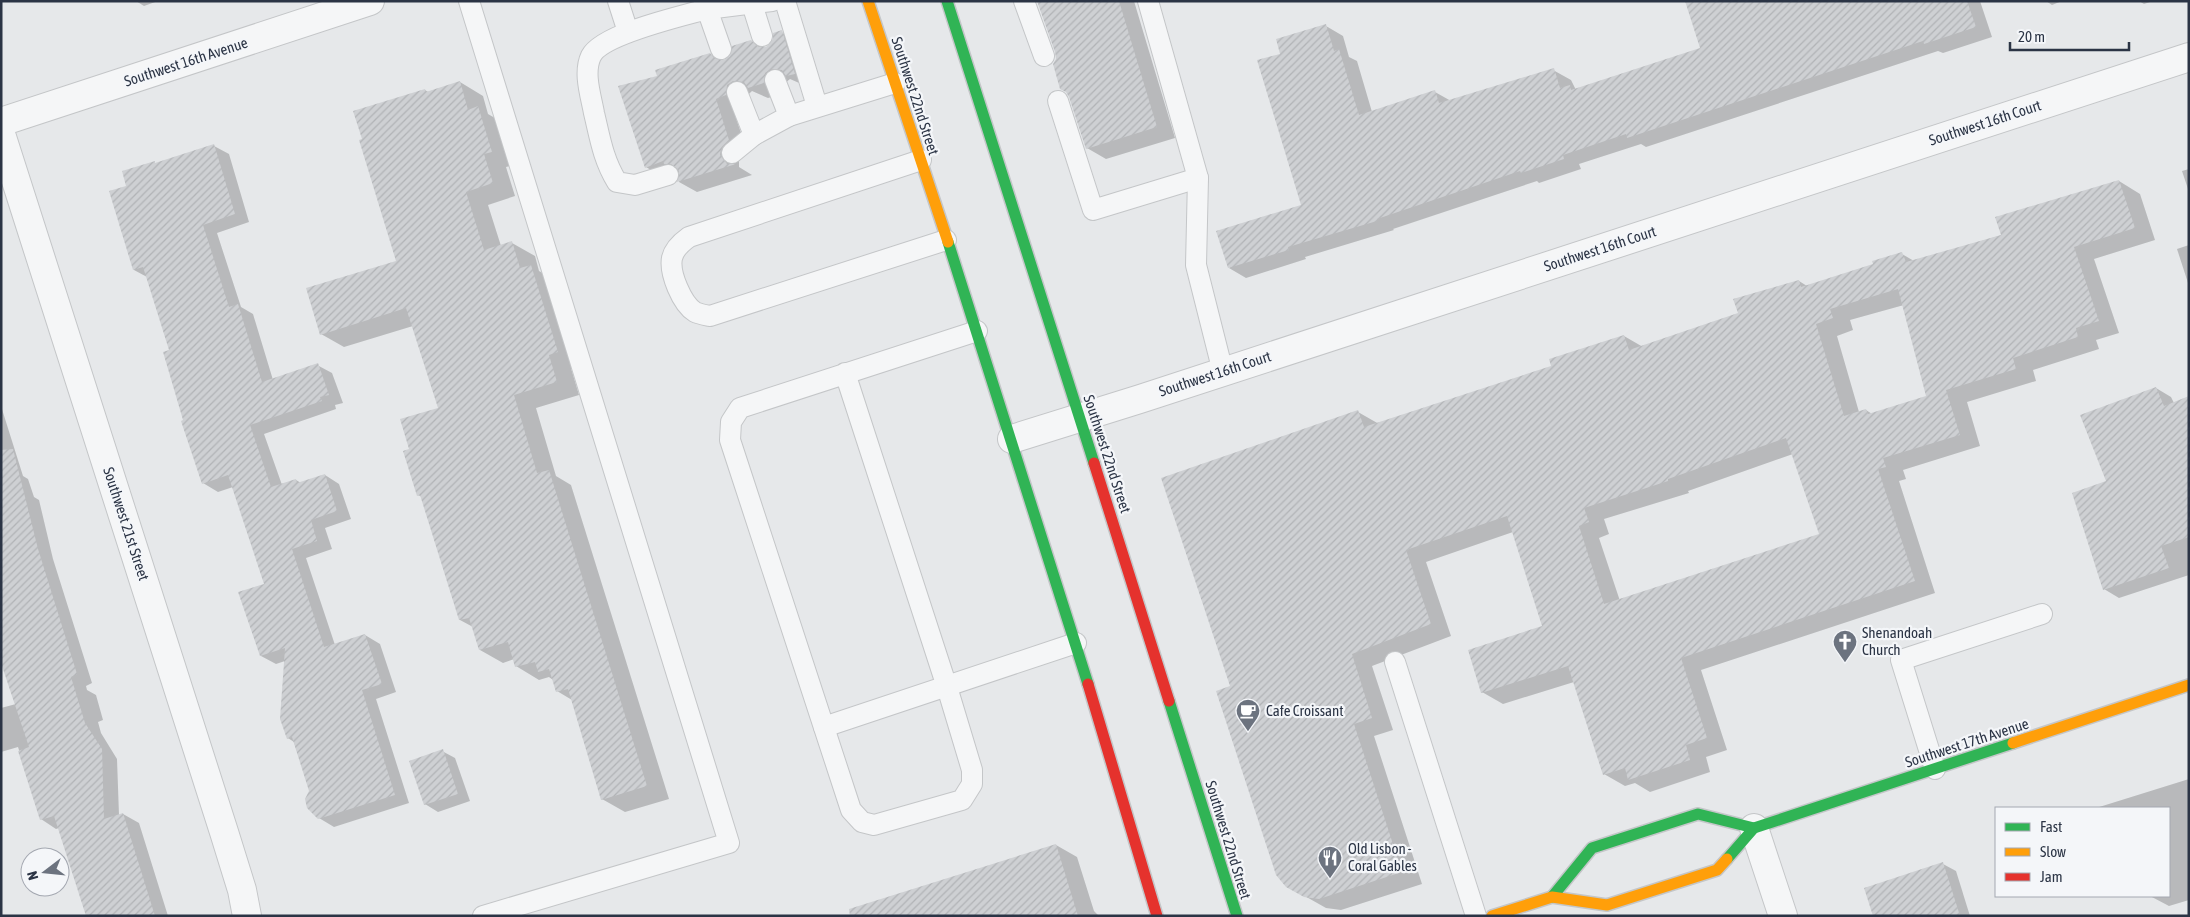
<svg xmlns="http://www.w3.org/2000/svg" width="2190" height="917" viewBox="0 0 2190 917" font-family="'Asap Condensed',sans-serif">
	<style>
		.shadow { fill: #0003; fill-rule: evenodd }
		.building { fill: url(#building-hatch); fill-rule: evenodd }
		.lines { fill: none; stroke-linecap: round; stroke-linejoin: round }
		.lane-casing { stroke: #c4c6c8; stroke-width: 22 }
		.street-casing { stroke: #c4c6c8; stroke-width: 30 }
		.fast-casing { stroke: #c4c6c8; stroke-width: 14 }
		.slow-casing { stroke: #c4c6c8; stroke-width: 14 }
		.jam-casing { stroke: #c4c6c8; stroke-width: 14 }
		.lane { stroke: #f5f6f7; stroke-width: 20 }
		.street { stroke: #f5f6f7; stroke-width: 28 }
		.fast { stroke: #30b455; stroke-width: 11 }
		.slow { stroke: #ff9f0a; stroke-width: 11 }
		.jam { stroke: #e5322d; stroke-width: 11 }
		.labels { text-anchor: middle; stroke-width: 4.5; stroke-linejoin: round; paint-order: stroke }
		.street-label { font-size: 15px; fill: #2b3445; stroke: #f4f6f9 }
		.poi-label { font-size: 15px; fill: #2b3445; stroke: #f4f6f9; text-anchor: start }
	</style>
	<defs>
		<pattern id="building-hatch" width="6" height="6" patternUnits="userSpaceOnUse" patternTransform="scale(1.25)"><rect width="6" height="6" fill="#ced0d3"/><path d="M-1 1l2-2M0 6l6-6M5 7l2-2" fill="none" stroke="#b1b3b6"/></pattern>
	</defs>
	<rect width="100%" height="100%" fill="#e6e8ea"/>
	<!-- shadow -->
	<g class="shadow">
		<polygon points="136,1 158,1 144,6"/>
		<polygon points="1038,1 1134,1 1175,138 1106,159 1087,148 1056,52"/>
		<polygon points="1686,1 1980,1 1992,37 1943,53 1938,51 1646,147 1641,144 1579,164 1581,169 1539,183 1537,181 1393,229 1394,230 1305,257 1306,259 1246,278 1229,268 1302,206 1282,55 1326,26 1343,36 1349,57 1357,61 1372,112 1435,92 1451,101 1553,70 1571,80 1576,90 1701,49"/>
		<polygon points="2046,1 2062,1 2052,5"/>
		<polygon points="2139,1 2153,1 2144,4"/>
		<polygon points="781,32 800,42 806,86 790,79 784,84 782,94 768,98 752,91 733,109 747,151 739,159 739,167 752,175 697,192 679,182 681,172 664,178 646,167 658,77 710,54 725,62 751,41 763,48 767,48"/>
		<polygon points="460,82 483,96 488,114 500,121 514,165 506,167 515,196 488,205 501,246 512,243 535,256 539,271 553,279 581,365 571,368 579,395 536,408 556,476 571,485 669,799 625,812 602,799 572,700 557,691 553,680 549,677 539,680 516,666 514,659 503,663 480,650 473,627 460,620 422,497 418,495 411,450 439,409 413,326 344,347 321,334 397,262 425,90 428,92"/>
		<polygon points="214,146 229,154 249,222 217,233 241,307 253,314 273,380 317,365 332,373 343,403 335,405 336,409 264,434 282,485 296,480 301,483 325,475 339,484 351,519 325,528 332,549 306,558 335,645 365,635 380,644 396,692 376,699 409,803 334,827 319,818 294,742 288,738 285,661 276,664 261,656 265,584 233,487 218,492 203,483 184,421 170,351 147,277 134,270 110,192 128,187 154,163 157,164"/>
		<polygon points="2189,169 2189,192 2182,171"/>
		<path d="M 2119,181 L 2140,194 L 2155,240 L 2094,259 L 2119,333 L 2096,340 L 2099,349 L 2033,370 L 2036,381 L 1967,402 L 1980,446 L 1903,470 L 1906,479 L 1899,481 L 1935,593 L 1701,670 L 1727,750 L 1706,757 L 1710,772 L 1650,792 L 1635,783 L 1625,786 L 1604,774 L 1574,682 L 1503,704 L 1482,692 L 1543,627 L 1513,532 L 1426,562 L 1451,636 L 1372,666 L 1393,730 L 1374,736 L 1422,884 L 1341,910 L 1326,908 L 1287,886 L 1231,687 L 1358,412 L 1379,424 L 1553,367 L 1624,336 L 1643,347 L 1739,314 L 1799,281 L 1807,286 L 1874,265 L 1902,254 L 1914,261 L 2002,235 ZM 1904,305 L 1928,397 L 1872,414 L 1866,410 L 1859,412 L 1837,336 L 1853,330 L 1850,320 ZM 1793,454 L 1821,535 L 1620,601 L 1599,538 L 1609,534 L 1604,519 L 1689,493 L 1688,491 Z"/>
		<polygon points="2189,245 2189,286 2177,249"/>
		<polygon points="2156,388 2171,397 2174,403 2189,397 2189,575 2119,598 2104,589 2107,482"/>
		<polygon points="1,406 23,476 28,479 34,497 39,500 53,559 92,683 86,686 87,690 96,695 103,720 98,722 101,733 117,759 119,815 123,814 139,823 168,916 87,916 59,828 56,829 41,819 18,747 1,752 1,708 16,704 1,658"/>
		<polygon points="442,751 455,758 470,801 438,812 425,804"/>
		<polygon points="2189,779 2189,900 2169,906 2150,896 2169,896 2169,808 2096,808"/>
		<polygon points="1056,845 1077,857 1094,911 1099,916 877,916"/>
		<polygon points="1943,864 1956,871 1970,916 1875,916"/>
	</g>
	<!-- building -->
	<g class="building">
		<polygon points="1037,1 1119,1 1157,127 1086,149 1069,97 1066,92 1060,89 1053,64 1056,59 1055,52"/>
		<polygon points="1685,1 1967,1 1976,27 1924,44 1923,41 1627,138 1626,134 1563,155 1564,159 1521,173 1520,171 1377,219 1377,221 1288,247 1289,250 1228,268 1216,231 1301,205 1257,60 1280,54 1276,39 1326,24 1334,51 1339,49 1359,115 1435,90 1439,103 1554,68 1560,88 1570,85 1571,90 1700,48"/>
		<polygon points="782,30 795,74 786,76 782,70 771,69 765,73 764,83 748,88 744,82 733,81 727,85 726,95 716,99 729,140 721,148 720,155 727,164 736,164 677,182 679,171 671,164 664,164 663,161 645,168 618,86 657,76 655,70 710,53 714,58 724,60 730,56 732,46 751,40 759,47 766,47 773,39 773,33"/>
		<polygon points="460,81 468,110 478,106 492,152 484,154 493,183 466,192 484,250 512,241 520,268 531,265 558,352 549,355 557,382 514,395 537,473 549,470 647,786 601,800 568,689 556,692 549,669 538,672 535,662 515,667 508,642 479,650 469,618 459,620 420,495 417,496 403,451 409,449 400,419 438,408 406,308 320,335 306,288 396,261 359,140 362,139 353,111 425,89 426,92"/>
		<polygon points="214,144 235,214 203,225 229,307 238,304 262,382 318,363 329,395 320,397 322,401 250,425 271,487 296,479 297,483 325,474 337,511 311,520 317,541 292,549 324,647 365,634 382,684 362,690 395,795 318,819 307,808 305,799 309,791 292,737 287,739 280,719 285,648 260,656 238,592 264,584 228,475 202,484 181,421 183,420 163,352 169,350 143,267 133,270 109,191 126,186 122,171 155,161 155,163"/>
		<path d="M 2119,180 L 2135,228 L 2074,247 L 2099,321 L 2076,328 L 2078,337 L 2013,358 L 2016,369 L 1946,390 L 1960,435 L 1883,458 L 1886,467 L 1878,469 L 1915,581 L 1681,658 L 1707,738 L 1686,745 L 1690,760 L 1628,780 L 1625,768 L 1603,775 L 1568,666 L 1481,693 L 1468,650 L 1542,626 L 1507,516 L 1406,550 L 1431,624 L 1352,654 L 1372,718 L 1354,724 L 1402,872 L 1319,899 L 1304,897 L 1286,887 L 1276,875 L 1216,691 L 1230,686 L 1161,478 L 1358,410 L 1364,427 L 1551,366 L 1549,359 L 1624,335 L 1629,350 L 1738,313 L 1733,299 L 1799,280 L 1801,287 L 1873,264 L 1872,261 L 1902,252 L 1906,262 L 2001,235 L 1995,217 ZM 1898,289 L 1926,396 L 1868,414 L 1866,409 L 1844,416 L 1816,324 L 1833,318 L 1830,309 ZM 1786,438 L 1819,534 L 1604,604 L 1579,526 L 1589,522 L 1584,508 L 1668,481 L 1668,479 Z"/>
		<polygon points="2156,387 2164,406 2189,396 2189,537 2161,546 2169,568 2103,590 2072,493 2106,481 2080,415"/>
		<polygon points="13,449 38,549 77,674 71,677 85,723 102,749 104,819 123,813 155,916 86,916 54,816 40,820 18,751 29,747 1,663 1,450"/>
		<polygon points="443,749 458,794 424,805 409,761"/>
		<polygon points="1056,844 1078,916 850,916 849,909"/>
		<polygon points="1943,862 1960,916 1873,916 1864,888"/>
	</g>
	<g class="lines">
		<defs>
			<g id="lane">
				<polyline points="469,1 729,843 483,916"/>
				<polyline points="618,1 628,32"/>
				<polyline points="785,1 817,106"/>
				<polyline points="1024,1 1044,56"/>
				<polyline points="1148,1 1198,178 1196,265 1223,372"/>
				<polyline points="752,4 762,36"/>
				<polyline points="721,49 707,9 772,1"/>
				<polyline points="737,92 754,135 789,116 775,80"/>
				<polyline points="1058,101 1093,210 1198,178"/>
				<polyline points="789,116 895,83"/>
				<polyline points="732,153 754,135"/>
				<path d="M 921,160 L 689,237 C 682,242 674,249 672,258 C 669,273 682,304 695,312 C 699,314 705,315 710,316 L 946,240"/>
				<path d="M 668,175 L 635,185 L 617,182 C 603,159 600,138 594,113 C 591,96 583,73 591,56 C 602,34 682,16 707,9 L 704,1"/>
				<polyline points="845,373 947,687 972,770 972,784 962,800 874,825 862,822 851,810 730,440 731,422 740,408 977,331"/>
				<polyline points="1395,662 1476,916"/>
				<polyline points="824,727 1076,643"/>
				<polyline points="1935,769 1901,660 2042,614"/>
			</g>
			<g id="street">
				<polyline points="1,122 370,1"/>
				<polyline points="1,134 224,832 242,890 247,916"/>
				<polyline points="1012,439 1140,399 2189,57"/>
				<polyline points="1754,828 1783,916"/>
			</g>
			<g id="fast">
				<polyline points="947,1 1094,463"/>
				<polyline points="948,242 1088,684"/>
				<polyline points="1169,701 1237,916"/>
				<polyline points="1727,859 1754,828 2013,743"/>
				<polyline points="1552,897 1592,848 1698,814 1754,828"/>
			</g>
			<g id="slow">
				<polyline points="868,1 948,242"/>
				<polyline points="2013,743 2189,685"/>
				<polyline points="1492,916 1552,897 1607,905 1717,870 1727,859"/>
			</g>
			<g id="jam">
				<polyline points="1094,463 1169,701"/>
				<polyline points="1088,684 1157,916"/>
			</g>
		</defs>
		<!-- lane casing -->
		<use href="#lane" class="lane-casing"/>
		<!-- street casing -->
		<use href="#street" class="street-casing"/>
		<!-- fast casing -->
		<use href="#fast" class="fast-casing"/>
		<!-- slow casing -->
		<use href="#slow" class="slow-casing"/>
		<!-- jam casing -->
		<use href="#jam" class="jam-casing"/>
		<!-- lane -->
		<use href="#lane" class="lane"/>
		<!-- street -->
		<use href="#street" class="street"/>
		<!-- fast -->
		<use href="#fast" class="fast"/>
		<!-- slow -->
		<use href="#slow" class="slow"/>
		<!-- jam -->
		<use href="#jam" class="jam"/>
	</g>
	<!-- icons -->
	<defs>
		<symbol id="church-pin" viewBox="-11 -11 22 30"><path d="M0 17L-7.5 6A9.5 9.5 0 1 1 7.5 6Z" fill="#6c737f" stroke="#f4f6f9"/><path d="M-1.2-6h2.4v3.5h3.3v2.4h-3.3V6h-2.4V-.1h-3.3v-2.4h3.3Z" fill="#fff"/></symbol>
		<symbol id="cafe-pin" viewBox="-11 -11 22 30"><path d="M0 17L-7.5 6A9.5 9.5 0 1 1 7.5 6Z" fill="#6c737f" stroke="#f4f6f9"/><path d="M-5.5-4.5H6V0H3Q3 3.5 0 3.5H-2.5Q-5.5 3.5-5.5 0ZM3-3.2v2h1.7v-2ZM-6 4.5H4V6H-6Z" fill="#fff"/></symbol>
		<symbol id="restaurant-pin" viewBox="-11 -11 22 30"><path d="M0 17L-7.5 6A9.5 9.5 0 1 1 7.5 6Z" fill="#6c737f" stroke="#f4f6f9"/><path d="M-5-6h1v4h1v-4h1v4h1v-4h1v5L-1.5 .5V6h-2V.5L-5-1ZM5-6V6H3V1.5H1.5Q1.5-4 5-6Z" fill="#fff"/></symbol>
	</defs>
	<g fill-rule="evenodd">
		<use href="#church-pin" x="1831" y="628" width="28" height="38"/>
		<use href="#cafe-pin" x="1234" y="697" width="28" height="38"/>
		<use href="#restaurant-pin" x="1316" y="844" width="28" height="38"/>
	</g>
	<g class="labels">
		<!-- street labels -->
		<g class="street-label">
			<text transform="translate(186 62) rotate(-18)" y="5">Southwest 16th Avenue</text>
			<text transform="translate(915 96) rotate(72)" y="5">Southwest 22nd Street</text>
			<text transform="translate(1985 123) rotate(-18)" y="5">Southwest 16th Court</text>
			<text transform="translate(1600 249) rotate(-18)" y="5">Southwest 16th Court</text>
			<text transform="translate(1215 374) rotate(-18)" y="5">Southwest 16th Court</text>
			<text transform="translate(1107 454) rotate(72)" y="5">Southwest 22nd Street</text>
			<text transform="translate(126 524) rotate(72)" y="5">Southwest 21st Street</text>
			<text transform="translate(1967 743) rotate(-18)" y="5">Southwest 17th Avenue</text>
			<text transform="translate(1228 840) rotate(73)" y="5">Southwest 22nd Street</text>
		</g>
		<!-- poi labels -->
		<g class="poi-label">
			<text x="1862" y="638">Shenandoah<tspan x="1862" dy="17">Church</tspan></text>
			<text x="1266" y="716">Cafe Croissant</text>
			<text x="1348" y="854">Old Lisbon -<tspan x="1348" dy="17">Coral Gables</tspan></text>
		</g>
	</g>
	<!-- border -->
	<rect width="2190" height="917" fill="none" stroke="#2b3445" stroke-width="5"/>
	<!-- legend -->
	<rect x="1995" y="807" width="175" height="90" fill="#f4f6f9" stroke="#a4a8b1"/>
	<rect x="2005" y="823" width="25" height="8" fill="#30b455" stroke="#a4a8b1"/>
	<text x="2040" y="832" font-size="15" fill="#2b3445">Fast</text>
	<rect x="2005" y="848" width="25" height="8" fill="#ff9f0a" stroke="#a4a8b1"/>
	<text x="2040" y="857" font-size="15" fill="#2b3445">Slow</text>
	<rect x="2005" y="873" width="25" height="8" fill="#e5322d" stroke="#a4a8b1"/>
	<text x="2040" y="882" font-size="15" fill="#2b3445">Jam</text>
	<!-- north arrow -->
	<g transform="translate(45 872) rotate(254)"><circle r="24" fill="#f4f6f9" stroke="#a4a8b1"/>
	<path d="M0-4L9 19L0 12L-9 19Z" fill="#6c737f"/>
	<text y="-8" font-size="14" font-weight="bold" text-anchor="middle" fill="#2b3445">N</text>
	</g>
	<!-- scale -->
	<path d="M2010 42v8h119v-8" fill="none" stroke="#2b3445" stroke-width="2.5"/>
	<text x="2018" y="42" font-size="15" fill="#2b3445" stroke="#f4f6f9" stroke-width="4" paint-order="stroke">20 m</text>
</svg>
